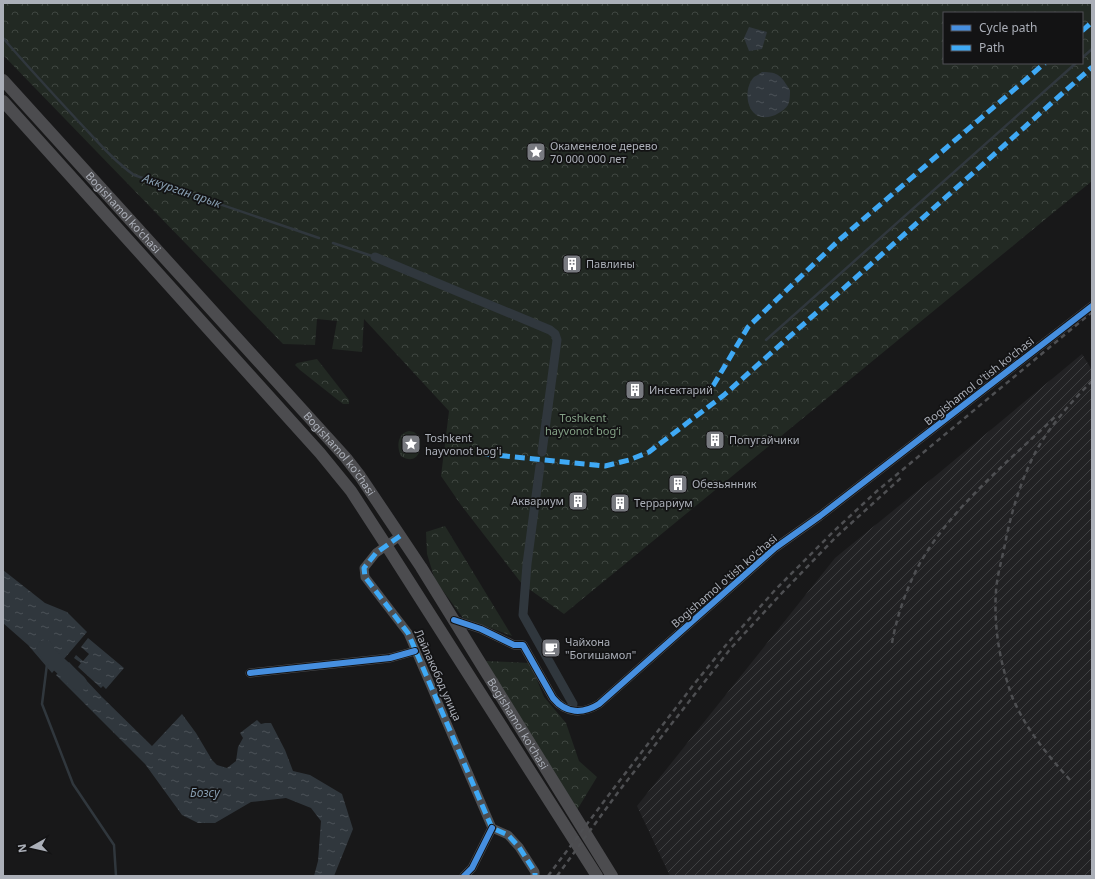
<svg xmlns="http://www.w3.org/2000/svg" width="1095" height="879" viewBox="0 0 1095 879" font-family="'Noto Sans',sans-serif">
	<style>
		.industrial { fill: url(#industrial-furrows) }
		.grass { fill: url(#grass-tufts) }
		.forest { fill: url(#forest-crowns); fill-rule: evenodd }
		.water { fill: url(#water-ripples) }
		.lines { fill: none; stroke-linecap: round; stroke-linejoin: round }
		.stream { stroke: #30373d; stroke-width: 2.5 }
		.canal { stroke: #30373d; stroke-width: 9 }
		.river { stroke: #30373d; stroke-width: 16 }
		.street { stroke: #4d4e51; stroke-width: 9 }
		.secondary { stroke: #4c4c4f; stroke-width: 12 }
		.rail { stroke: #4e4f52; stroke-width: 2.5; stroke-dasharray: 5 4; stroke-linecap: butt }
		.quiet { stroke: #3fa9f5; stroke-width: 5; stroke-dasharray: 10 5; stroke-linecap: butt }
		.cycleway-casing { stroke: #131314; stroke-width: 8 }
		.cycleway { stroke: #468fdf; stroke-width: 6 }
		.labels { text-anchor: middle; stroke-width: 3.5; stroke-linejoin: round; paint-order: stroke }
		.poi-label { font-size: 11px; fill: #abafb8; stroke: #131314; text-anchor: start }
		.street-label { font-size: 11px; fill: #abafb8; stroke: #131314 }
		.park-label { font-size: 11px; fill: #84a186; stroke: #131314 }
		.water-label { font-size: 12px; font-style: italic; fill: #869caf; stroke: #131314 }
	</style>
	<defs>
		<pattern id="industrial-furrows" width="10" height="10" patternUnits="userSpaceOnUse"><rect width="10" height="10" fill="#222224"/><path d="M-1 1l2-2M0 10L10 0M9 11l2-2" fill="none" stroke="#3f4042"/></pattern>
		<pattern id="grass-tufts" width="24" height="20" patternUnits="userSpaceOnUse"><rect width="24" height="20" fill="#222923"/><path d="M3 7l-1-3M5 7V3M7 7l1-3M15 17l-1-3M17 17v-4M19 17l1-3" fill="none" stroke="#3f4641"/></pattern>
		<pattern id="forest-crowns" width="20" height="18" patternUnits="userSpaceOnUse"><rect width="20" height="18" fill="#222923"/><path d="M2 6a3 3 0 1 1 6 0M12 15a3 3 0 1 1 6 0" fill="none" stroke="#3f4641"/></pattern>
		<pattern id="water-ripples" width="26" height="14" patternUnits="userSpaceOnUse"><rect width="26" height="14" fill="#30373d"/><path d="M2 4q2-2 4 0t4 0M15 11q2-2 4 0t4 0" fill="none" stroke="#4b5157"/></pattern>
	</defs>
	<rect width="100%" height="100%" fill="#181819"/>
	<!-- industrial -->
	<polygon class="industrial" points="1082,354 1092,370 1092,876 670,876 637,806 835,558 916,492"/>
	<!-- grass -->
	<path class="grass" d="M 409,431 L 414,432 L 420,437 C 423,451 416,466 401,456 C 396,446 398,433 409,431 Z"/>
	<!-- forest -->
	<g class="forest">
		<path d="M 3,3 L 1092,3 L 1092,181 L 564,614 L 522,584 L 461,505 L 441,476 L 449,411 L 364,319 L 362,352 L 332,349 L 337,321 L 317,319 L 315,345 L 283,344 L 3,55 ZM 944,13 L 1082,13 L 1082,63 L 944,63 Z"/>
		<polygon points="317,359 349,400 349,404 343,404 300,370 295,365 297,363"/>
		<polygon points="445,526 512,636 463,618 435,580 427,554 426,532"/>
		<polygon points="485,661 530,663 544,697 566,723 579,761 597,777 577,810"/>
	</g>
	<!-- water -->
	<g class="water">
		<polygon points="749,27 767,32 762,49 749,51 744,38"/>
		<path d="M 762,72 C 779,72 781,76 790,90 C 790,94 790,101 788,105 C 781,115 762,123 753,112 C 745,103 746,85 754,77 C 757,75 760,74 762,72 Z"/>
		<polygon points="3,570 45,603 67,612 87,632 52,673 28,645 3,623"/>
		<polygon points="88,638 124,668 106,689 103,686 101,688 78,667 81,663 74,658 76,655 83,661 89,654 81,647"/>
		<polygon points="69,662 102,697 152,746 182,714 196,733 212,760 217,765 227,768 236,761 238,747 243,738 240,733 257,720 261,724 265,723 271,723 285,750 293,771 310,775 342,794 353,829 334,876 314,876 318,861 321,821 311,808 286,798 251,802 215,823 198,823 182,815 145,764 56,675"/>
	</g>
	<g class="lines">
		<!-- stream -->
		<g class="stream">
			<path d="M 3,38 C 28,67 53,94 79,122 C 97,141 113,160 134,175 L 319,238"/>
			<polyline points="1082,58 1092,49"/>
			<polyline points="333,243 375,257"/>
			<polyline points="766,340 1076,63"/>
			<polyline points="47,664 42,704 73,784 114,845 116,876"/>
		</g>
		<!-- canal -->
		<g class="canal">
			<polyline points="375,257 550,330 555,334 557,340 542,452"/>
			<polyline points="540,466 527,564 523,615 573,704"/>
		</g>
		<!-- river -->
		<polyline class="river" points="45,648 48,654 79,683"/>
		<!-- street -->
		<g class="street">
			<polyline points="400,536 376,553 364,568 365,577 408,633 492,828 508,835 519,847 535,872 535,876"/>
			<path d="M 454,620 L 481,629 L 514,645 L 523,645 L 553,698 C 566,714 583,714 599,704 L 775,548 L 820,516 L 1092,306"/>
			<polyline points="250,673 390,658 415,651"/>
			<polyline points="464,876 472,868 492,828"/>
		</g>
		<!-- secondary -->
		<g class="secondary">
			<path id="s1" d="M 3,80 L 346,458 L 360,476 L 421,567 L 612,876"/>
			<polyline points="3,101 320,453 351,491 386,545 597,876"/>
		</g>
		<!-- rail -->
		<g class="rail">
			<path d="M 892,643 C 897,615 907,587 920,563 C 952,507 1010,460 1056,416"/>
			<path d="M 1070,780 C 1047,754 1028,732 1014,701 C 1011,695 1009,688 1007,681 C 998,652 994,621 996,591 C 997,576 1002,559 1005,544 C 1011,513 1020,483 1034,455 C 1048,428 1071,402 1092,381"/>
			<polyline points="548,876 614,788 695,683 726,645 776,589 834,531 877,491 1092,312"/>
			<polyline points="557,876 619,791 731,648 781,594 836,537 902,477"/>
		</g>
		<!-- quiet -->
		<g class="quiet">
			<polyline points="1082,31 1092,22"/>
			<polyline points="713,386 748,327 838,241 1045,63"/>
			<polyline points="485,454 605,466 629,460 649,452 724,395 1092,67"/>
			<polyline points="400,536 376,553 364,568 365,577 408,633 492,828 508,835 519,847 535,872 535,876"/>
		</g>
		<defs>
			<g id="cycleway">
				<path d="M 454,620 L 481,629 L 514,645 L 523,645 L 553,698 C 566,714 583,714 599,704 L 775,548 L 820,516 L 1092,306"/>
				<polyline points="250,673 390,658 415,651"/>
				<polyline points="464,876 472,868 492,828"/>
			</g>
		</defs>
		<!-- cycleway casing -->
		<use href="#cycleway" class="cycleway-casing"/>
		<!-- cycleway -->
		<use href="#cycleway" class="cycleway"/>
	</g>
	<!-- icons -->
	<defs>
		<symbol id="sight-square" viewBox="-11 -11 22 22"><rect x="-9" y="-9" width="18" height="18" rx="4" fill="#787a80" stroke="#131314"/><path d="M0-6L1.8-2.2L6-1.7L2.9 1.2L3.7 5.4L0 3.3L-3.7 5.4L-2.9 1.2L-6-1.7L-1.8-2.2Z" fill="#fff"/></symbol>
		<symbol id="building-square" viewBox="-11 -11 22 22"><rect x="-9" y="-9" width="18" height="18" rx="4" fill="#787a80" stroke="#131314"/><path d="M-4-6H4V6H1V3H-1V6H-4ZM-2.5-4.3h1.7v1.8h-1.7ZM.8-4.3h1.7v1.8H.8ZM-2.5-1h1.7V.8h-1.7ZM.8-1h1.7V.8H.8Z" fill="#fff"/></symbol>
		<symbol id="cafe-square" viewBox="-11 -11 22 22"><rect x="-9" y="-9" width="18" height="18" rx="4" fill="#787a80" stroke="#131314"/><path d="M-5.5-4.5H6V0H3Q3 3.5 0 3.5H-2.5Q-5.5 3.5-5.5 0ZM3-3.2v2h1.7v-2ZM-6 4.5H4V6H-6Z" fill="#fff"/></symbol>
	</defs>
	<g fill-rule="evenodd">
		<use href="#sight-square" x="525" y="141" width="22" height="22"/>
		<use href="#building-square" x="561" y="253" width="22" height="22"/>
		<use href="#building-square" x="624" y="379" width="22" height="22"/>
		<use href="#building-square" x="704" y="429" width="22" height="22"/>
		<use href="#sight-square" x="400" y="433" width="22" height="22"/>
		<use href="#building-square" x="667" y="473" width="22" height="22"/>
		<use href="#building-square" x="567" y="490" width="22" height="22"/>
		<use href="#building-square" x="609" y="492" width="22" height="22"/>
		<use href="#cafe-square" x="540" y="637" width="22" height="22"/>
	</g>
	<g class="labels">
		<!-- poi labels -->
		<g class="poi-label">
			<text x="550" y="150">Окаменелое дерево<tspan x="550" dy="13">70 000 000 лет</tspan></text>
			<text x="586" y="268">Павлины</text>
			<text x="649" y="394">Инсектарий</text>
			<text x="425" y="442">Toshkent<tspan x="425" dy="13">hayvonot bog'i</tspan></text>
			<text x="729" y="444">Попугайчики</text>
			<text x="692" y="488">Обезьянник</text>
			<text x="564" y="505" text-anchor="end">Аквариум</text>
			<text x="634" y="507">Террариум</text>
			<text x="565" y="646">Чайхона<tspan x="565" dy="13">"Богишамол"</tspan></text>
		</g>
		<!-- street labels -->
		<g class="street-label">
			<text dy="4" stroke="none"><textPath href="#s1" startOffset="179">Bogishamol ko'chasi</textPath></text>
			<text transform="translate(979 381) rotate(-38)" y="4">Bogishamol o'tish ko'chasi</text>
			<text dy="4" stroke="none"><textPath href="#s1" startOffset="503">Bogishamol ko'chasi</textPath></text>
			<text transform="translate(724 581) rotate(-41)" y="4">Bogishamol o'tish ko'chasi</text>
			<text transform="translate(438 675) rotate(66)" y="4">Лайлакобод улица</text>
			<text dy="4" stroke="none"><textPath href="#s1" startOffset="827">Bogishamol ko'chasi</textPath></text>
		</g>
		<!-- park labels -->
		<g class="park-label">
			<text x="583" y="422">Toshkent<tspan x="583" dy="13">hayvonot bogʻi</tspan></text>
		</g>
		<!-- water labels -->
		<g class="water-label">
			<text transform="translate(182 191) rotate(19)" y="4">Аккурган арык</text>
			<text x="205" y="797">Бозсу</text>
		</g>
	</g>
	<!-- border -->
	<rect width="1095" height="879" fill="none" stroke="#abafb8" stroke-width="8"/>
	<!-- legend -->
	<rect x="943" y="12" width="140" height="52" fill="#131314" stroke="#505156"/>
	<rect x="951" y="25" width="20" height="6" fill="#468fdf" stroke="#505156"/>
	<text x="979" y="32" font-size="12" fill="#abafb8">Cycle path</text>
	<rect x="951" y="45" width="20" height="6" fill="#3fa9f5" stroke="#505156"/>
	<text x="979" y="52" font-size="12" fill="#abafb8">Path</text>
	<!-- north arrow -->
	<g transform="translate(32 847) rotate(262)" stroke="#131314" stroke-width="3" paint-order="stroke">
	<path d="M0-3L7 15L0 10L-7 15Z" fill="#abafb8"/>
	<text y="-6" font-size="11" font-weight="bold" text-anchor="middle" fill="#abafb8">N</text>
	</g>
</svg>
